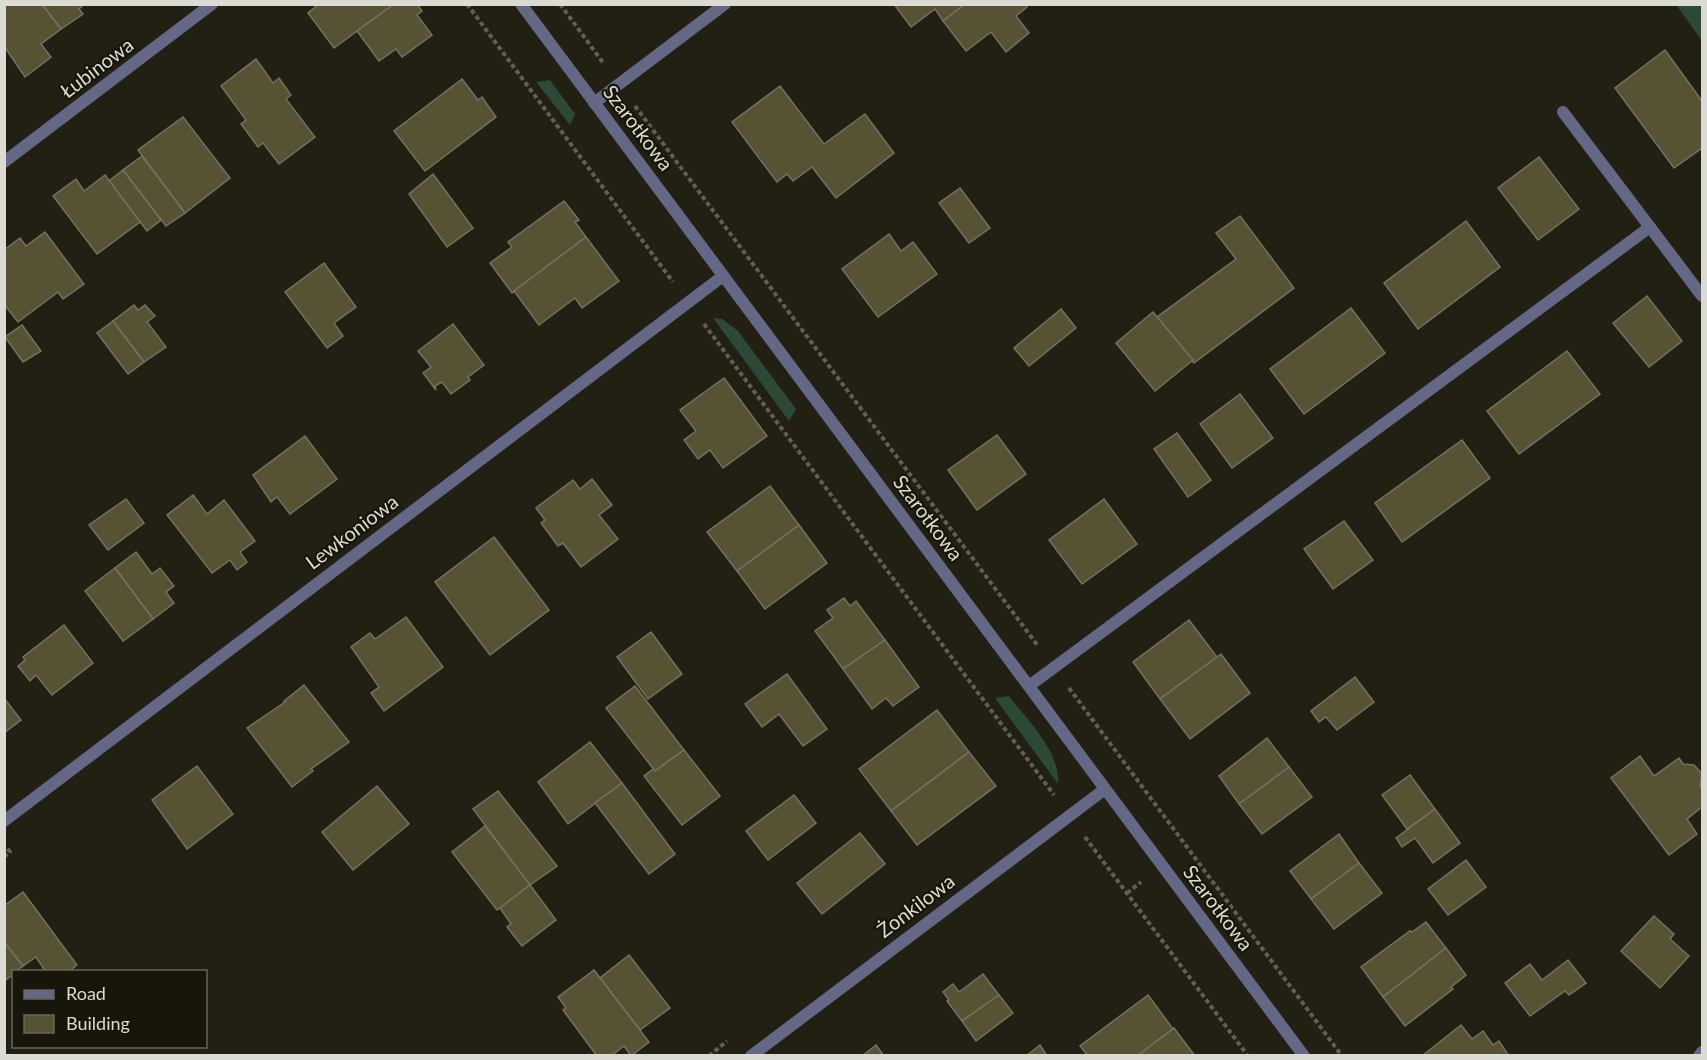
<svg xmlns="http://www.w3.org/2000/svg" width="1707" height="1060" viewBox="0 0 1707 1060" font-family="Lato,sans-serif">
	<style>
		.green { fill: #2c4837 }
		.building { fill: #585235; stroke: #747163; stroke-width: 1.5 }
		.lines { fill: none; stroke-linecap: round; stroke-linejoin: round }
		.path { stroke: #615f54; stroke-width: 4; stroke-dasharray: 4.5 3; stroke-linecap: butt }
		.service { stroke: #646785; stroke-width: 12 }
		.minor { stroke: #646785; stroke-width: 12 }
		.labels { text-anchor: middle; stroke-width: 4.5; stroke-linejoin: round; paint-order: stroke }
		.street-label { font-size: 20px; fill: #dcdbd3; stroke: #18160a }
	</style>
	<rect width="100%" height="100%" fill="#221f13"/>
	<!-- green -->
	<g class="green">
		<polygon points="1679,4 1702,5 1702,41 1677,6"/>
		<polygon points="550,80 575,114 570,125 536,82"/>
		<polygon points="713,318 722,319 738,331 796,409 789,421"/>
		<path d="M 1009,696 C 1027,720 1061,752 1058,784 L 995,698 Z"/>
	</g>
	<!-- building -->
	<g class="building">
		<polygon points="4,4 42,4 61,29 41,44 51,57 25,77 4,46"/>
		<polygon points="42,4 84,4 79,9 83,14 61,29"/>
		<polygon points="319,4 394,4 334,48 308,13"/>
		<polygon points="394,4 417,4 422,11 417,15 432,35 402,57 396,49 379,61 357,31"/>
		<polygon points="894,4 965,4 943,21 935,9 911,27"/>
		<polygon points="965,4 1025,4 1027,7 1016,16 1029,33 1006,52 991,32 966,51 943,21"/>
		<polygon points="1665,50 1702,101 1702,148 1674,168 1615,88"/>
		<polygon points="256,59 273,83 279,78 291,95 286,99 315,137 279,164 263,143 258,147 241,124 246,120 221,86"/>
		<polygon points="462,79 478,100 482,97 496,117 425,171 394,131"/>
		<polygon points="780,86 824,144 865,114 894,153 836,198 812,167 793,181 787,174 777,182 732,122"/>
		<polygon points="183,117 230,178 185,213 138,150"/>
		<polygon points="142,156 185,213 166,226 123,170"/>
		<polygon points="1539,157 1579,209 1538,240 1498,188"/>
		<polygon points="123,170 161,220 147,231 109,181"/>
		<polygon points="433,174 473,228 447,247 409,194"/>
		<polygon points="105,175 140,222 97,254 53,196 76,179 84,191"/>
		<polygon points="960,188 990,228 969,243 939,203"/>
		<polygon points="564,201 579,220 575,222 586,237 512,293 490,263 512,247 508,242"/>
		<polygon points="1240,216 1294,288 1194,363 1157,317 1236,259 1216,233"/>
		<polygon points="1466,221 1500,267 1418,329 1384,283"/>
		<polygon points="45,232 84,284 63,299 58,292 18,322 4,304 4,250 20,238 26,246"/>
		<polygon points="889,234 901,251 913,242 937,274 878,317 842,269"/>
		<polygon points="586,237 619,281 582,308 575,298 539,325 514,291"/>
		<polygon points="324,263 356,307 334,323 343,336 327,348 285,292"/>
		<polygon points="1647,296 1682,341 1649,367 1613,323"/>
		<polygon points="134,305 138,310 145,305 155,316 147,322 166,347 144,362 113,321"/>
		<polygon points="1351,308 1385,353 1304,414 1270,369"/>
		<polygon points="1061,309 1076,328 1029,366 1014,348"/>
		<polygon points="1153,312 1193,360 1155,391 1116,343"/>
		<polygon points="113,321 144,362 128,374 97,333"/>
		<polygon points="453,324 484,365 468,377 470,380 451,394 442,382 435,386 436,390 423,373 431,367 418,351"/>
		<polygon points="22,325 41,351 23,362 5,337"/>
		<polygon points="1567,351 1600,394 1519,454 1487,411"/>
		<polygon points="724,378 767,436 723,468 710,450 698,459 684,440 696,431 680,410"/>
		<polygon points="1240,394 1273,438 1232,468 1200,424"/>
		<polygon points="1177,433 1211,480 1188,497 1154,449"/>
		<polygon points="997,435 1026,474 977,510 948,470"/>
		<polygon points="305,436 337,479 290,514 277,497 271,502 253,475"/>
		<polygon points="1462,440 1490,478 1402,542 1375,503"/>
		<polygon points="592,479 612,505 599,515 618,539 581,567 563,543 558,546 541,523 545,520 536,508 573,480 580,489"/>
		<polygon points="770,486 799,525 737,571 707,532"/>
		<polygon points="193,495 207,514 224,500 255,541 240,552 247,562 237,570 230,560 212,573 167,515"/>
		<polygon points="126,499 144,523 108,550 89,525"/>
		<polygon points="1104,499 1137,544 1082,584 1049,540"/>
		<polygon points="1344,521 1373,560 1333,589 1304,549"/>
		<polygon points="799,525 827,563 765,609 737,571"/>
		<polygon points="494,537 549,610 490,655 435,582"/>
		<polygon points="136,552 152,574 160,568 174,586 166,592 174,603 153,619 115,568"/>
		<polygon points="115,568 153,619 123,641 85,591"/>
		<polygon points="844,598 850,606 856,601 885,640 843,669 815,631 833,618 827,610"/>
		<polygon points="406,617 443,667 384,711 371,693 379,687 351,647 370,633 375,639"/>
		<polygon points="1189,620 1217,657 1160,699 1133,662"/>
		<polygon points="64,625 93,663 52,695 36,675 30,681 18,666 25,660 23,657"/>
		<polygon points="651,632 682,674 648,699 617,657"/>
		<polygon points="885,640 919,687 893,706 886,698 872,709 843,669"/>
		<polygon points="1221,654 1250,693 1190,739 1160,699"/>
		<polygon points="787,674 827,729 803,746 779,714 762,727 745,704"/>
		<polygon points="1355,677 1374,702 1337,730 1326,717 1319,722 1311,711"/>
		<polygon points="304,685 349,742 311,769 313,771 292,787 247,728 285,702 284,701"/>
		<polygon points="635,686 684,750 655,771 606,708"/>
		<polygon points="4,698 21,720 4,733"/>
		<polygon points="937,710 969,752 891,811 859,769"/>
		<polygon points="1267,738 1289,767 1239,804 1219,776"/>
		<polygon points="590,742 622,783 568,824 538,782"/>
		<polygon points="684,750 720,796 682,825 644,776 653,769 655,771"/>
		<polygon points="969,752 996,786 917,845 891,811"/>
		<polygon points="1640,756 1654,776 1679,758 1683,764 1694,765 1702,774 1700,786 1702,790 1702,807 1687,819 1697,834 1669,855 1611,778"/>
		<polygon points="197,766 233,814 187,849 152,800"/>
		<polygon points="1289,767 1312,797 1262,834 1239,804"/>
		<polygon points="1410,775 1435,809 1407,829 1382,795"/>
		<polygon points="622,783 675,854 649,874 595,803"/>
		<polygon points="377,786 409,824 353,870 322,832"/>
		<polygon points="498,791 557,866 530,885 473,809"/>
		<polygon points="794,795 816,823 768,860 746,831"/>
		<polygon points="1435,809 1460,843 1433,863 1415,838 1402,847 1396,838"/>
		<polygon points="485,826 530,885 497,910 452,852"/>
		<polygon points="860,833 885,864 822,914 797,883"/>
		<polygon points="1339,834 1359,863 1311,899 1290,871"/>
		<polygon points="1466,860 1486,887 1448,915 1428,889"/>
		<polygon points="1359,863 1382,893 1334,929 1311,899"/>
		<polygon points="530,885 556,920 522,946 507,927 511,924 500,908"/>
		<polygon points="23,892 77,965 68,972 46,972 36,957 23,966 4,942 4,906"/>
		<polygon points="1654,916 1674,934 1670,939 1689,956 1660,988 1621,951"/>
		<polygon points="1426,922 1446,948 1383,997 1361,967 1410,931 1412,932"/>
		<polygon points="4,942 23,966 14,972 14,974 4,981"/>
		<polygon points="1446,948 1466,975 1451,987 1453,989 1405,1026 1383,997"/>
		<polygon points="629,955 670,1008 640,1030 600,978"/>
		<polygon points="1568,960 1586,983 1569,995 1565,991 1530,1016 1505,983 1530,964 1542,980"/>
		<polygon points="594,970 649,1042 631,1056 624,1046 611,1056 597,1056 563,1010 566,1008 558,997"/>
		<polygon points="983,974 999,995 962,1021 947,1001 949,1000 943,992 953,984 959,992"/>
		<polygon points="999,995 1013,1013 976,1041 962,1021"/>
		<polygon points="1148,995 1173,1029 1137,1056 1088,1056 1080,1046"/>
		<polygon points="1461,1025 1472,1039 1483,1031 1493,1045 1499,1041 1509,1056 1422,1056"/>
		<polygon points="1174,1028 1195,1056 1137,1056 1173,1029"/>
		<polygon points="876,1045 884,1056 862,1056"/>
		<polygon points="1040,1045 1047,1056 1026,1056"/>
	</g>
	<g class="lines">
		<!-- path -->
		<g class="path">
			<polyline points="467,4 673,282"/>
			<polyline points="560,4 604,64"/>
			<polyline points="635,106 1038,646"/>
			<polyline points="704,324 1054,795"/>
			<polyline points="1069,688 1342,1056"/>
			<polyline points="1085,837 1248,1056"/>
			<polyline points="4,857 10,852 7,847"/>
			<polyline points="1127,893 1141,882"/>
			<polyline points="709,1056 727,1041"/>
		</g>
		<!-- service -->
		<g class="service">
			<polyline points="1563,112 1702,296"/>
			<polyline points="1029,686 1650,227"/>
		</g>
		<!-- minor -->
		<g class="minor">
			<polyline points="521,4 1304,1056"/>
			<polyline points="594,103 725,4"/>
			<polyline points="4,162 212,4"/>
			<polyline points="4,821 723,276"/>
			<polyline points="751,1056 1105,789"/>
			<polyline points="1699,1056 1702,1052"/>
		</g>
	</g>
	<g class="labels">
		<!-- street labels -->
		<g class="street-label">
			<text transform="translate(97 68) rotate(-37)" y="7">Łubinowa</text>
			<text transform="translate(638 128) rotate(53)" y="7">Szarotkowa</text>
			<text transform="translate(928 518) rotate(53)" y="7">Szarotkowa</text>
			<text transform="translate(352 532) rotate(-37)" y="7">Lewkoniowa</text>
			<text transform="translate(916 906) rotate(-37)" y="7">Żonkilowa</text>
			<text transform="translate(1218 908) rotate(53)" y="7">Szarotkowa</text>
		</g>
	</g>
	<!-- border -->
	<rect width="1707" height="1060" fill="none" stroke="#dcdbd3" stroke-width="12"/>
	<!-- legend -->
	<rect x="12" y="970" width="195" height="78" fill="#18160a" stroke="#66655a" stroke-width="1.5"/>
	<rect x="24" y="990" width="30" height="9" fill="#646785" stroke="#66655a" stroke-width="1.5"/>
	<text x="66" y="1000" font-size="18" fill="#dcdbd3">Road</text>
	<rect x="24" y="1015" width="30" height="18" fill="#585235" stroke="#66655a" stroke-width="1.5"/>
	<text x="66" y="1030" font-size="18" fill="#dcdbd3">Building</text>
</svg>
